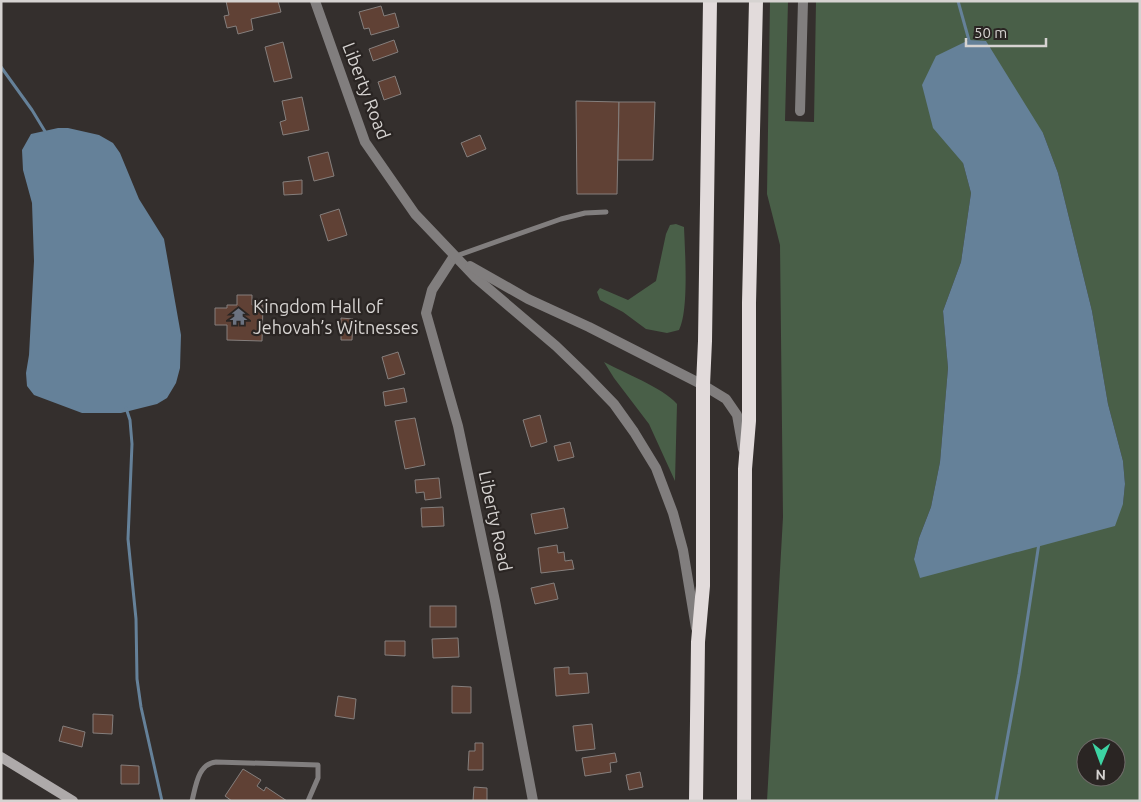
<svg xmlns="http://www.w3.org/2000/svg" width="1141" height="802" viewBox="0 0 1141 802" font-family="Ubuntu,sans-serif">
	<style>
		.green { fill: #495f48; fill-rule: evenodd }
		.water { fill: #658199 }
		.lines { fill: none; stroke-linecap: round; stroke-linejoin: round }
		.stream { stroke: #658199; stroke-width: 3 }
		.building { fill: #604135; stroke: #857f7d }
		.service { stroke: #817e7e; stroke-width: 5 }
		.minor { stroke: #817e7e; stroke-width: 10 }
		.tertiary { stroke: #817e7e; stroke-width: 10 }
		.secondary { stroke: #aeaaaa; stroke-width: 10 }
		.trunk { stroke: #e2dbdb; stroke-width: 14 }
		.labels { text-anchor: middle; stroke-width: 4.5; stroke-linejoin: round; paint-order: stroke }
		.street-label { font-size: 18px; fill: #d6d3d1; stroke: #2a2523 }
		.poi-label { font-size: 18px; fill: #d6d3d1; stroke: #2a2523; text-anchor: start }
	</style>
	<rect width="100%" height="100%" fill="#342f2d"/>
	<!-- green -->
	<g class="green">
		<path d="M 770,1 L 788,1 L 785,121 L 814,122 L 816,1 L 1140,1 L 1140,801 L 767,801 L 783,517 L 780,245 L 767,194 ZM 1043,133 L 1058,173 L 1092,311 L 1108,404 L 1123,461 L 1125,484 L 1123,504 L 914,559 L 919,538 L 931,507 L 940,462 L 948,368 L 943,311 L 961,262 L 971,193 L 963,163 ZM 1086,747 L 1116,747 L 1116,777 L 1086,777 Z"/>
		<path d="M 676,224 L 684,227 C 685,251 689,311 679,330 L 667,333 L 646,329 L 623,312 L 600,300 L 597,292 L 600,288 L 628,300 L 656,281 L 666,234 L 670,225 Z"/>
		<path d="M 604,362 C 624,373 662,387 677,404 L 675,481 L 649,424 L 614,378 Z"/>
	</g>
	<!-- water -->
	<g class="water">
		<polygon points="969,40 986,41 1043,133 1058,173 1092,311 1108,404 1123,461 1125,484 1123,504 1115,526 920,578 914,559 919,538 931,507 940,462 948,368 943,311 961,262 971,193 963,163 933,128 922,85 936,56"/>
		<polygon points="58,128 68,128 99,135 113,143 120,153 139,199 164,239 181,335 180,368 176,383 167,398 157,404 121,413 82,413 34,395 27,386 26,373 29,355 34,261 32,203 23,170 22,150 31,134"/>
	</g>
	<g class="lines">
		<!-- stream -->
		<g class="stream">
			<polyline points="958,1 970,44"/>
			<polyline points="1,67 32,110 46,133"/>
			<polyline points="126,408 130,420 132,444 128,539 136,619 137,679 141,707 162,801"/>
			<polyline points="996,801 1019,674 1039,543"/>
		</g>
	</g>
	<!-- building -->
	<g class="building">
		<polygon points="226,1 278,1 281,12 251,19 253,30 238,34 236,26 227,28 224,16 229,15"/>
		<polygon points="381,6 384,16 395,13 399,27 371,35 369,28 364,29 359,12"/>
		<polygon points="394,40 398,52 373,61 369,49"/>
		<polygon points="283,42 292,78 274,82 265,47"/>
		<polygon points="395,76 401,94 384,100 378,82"/>
		<polygon points="302,97 309,130 283,135 280,122 286,120 282,101"/>
		<polygon points="576,101 619,102 617,194 577,194"/>
		<polygon points="619,102 655,102 653,160 618,160"/>
		<polygon points="480,135 486,149 467,157 461,143"/>
		<polygon points="328,152 334,176 314,181 308,157"/>
		<polygon points="302,180 302,194 284,195 283,182"/>
		<polygon points="339,209 347,235 328,241 320,215"/>
		<polygon points="237,295 252,295 252,305 263,305 262,341 227,340 227,325 215,325 215,308 227,308 227,305 237,305"/>
		<polygon points="341,318 353,319 352,340 341,340"/>
		<polygon points="398,352 405,374 388,379 382,357"/>
		<polygon points="404,388 407,402 385,406 383,392"/>
		<polygon points="540,415 547,442 531,447 523,420"/>
		<polygon points="415,418 425,465 405,469 395,421"/>
		<polygon points="570,442 574,457 558,461 554,446"/>
		<polygon points="439,478 441,498 425,500 424,492 416,493 415,480"/>
		<polygon points="443,507 444,526 422,527 421,508"/>
		<polygon points="564,508 568,528 535,534 531,514"/>
		<polygon points="557,545 558,553 564,552 565,561 572,560 574,569 541,573 538,548"/>
		<polygon points="554,583 558,599 535,604 531,588"/>
		<rect x="430" y="606" width="26" height="21"/>
		<polygon points="458,638 459,657 433,658 432,639"/>
		<polygon points="385,641 405,641 405,656 385,655"/>
		<polygon points="569,667 569,674 587,673 589,693 556,696 554,668"/>
		<polygon points="452,686 471,687 471,713 452,713"/>
		<polygon points="338,696 356,699 354,719 335,716"/>
		<polygon points="93,714 113,715 112,734 93,733"/>
		<polygon points="592,724 595,749 576,751 573,726"/>
		<polygon points="63,726 85,732 82,747 59,741"/>
		<polygon points="475,743 483,743 483,770 468,770 469,751 475,751"/>
		<polygon points="615,753 617,762 610,763 611,772 585,776 582,758"/>
		<polygon points="121,765 139,766 139,784 121,784"/>
		<polygon points="243,769 261,780 257,786 264,791 266,787 287,801 232,801 225,796"/>
		<polygon points="640,772 643,787 629,790 626,775"/>
		<polygon points="474,787 487,788 487,801 473,801"/>
	</g>
	<g class="lines">
		<!-- service -->
		<g class="service">
			<polyline points="456,256 561,219 585,213 606,212"/>
			<path d="M 192,801 C 196,785 198,764 216,762 L 318,765 L 318,778 L 308,801"/>
		</g>
		<!-- minor -->
		<g class="minor">
			<polyline points="800,111 803,1"/>
			<polyline points="454,256 432,290 426,313 458,426 495,601 533,801"/>
		</g>
		<!-- tertiary -->
		<g class="tertiary">
			<polyline points="315,1 365,142 415,214 476,278 556,346 584,373 614,404 634,432 656,468 673,513 683,550 696,628"/>
			<polyline points="470,266 528,299 589,327 703,385 726,399 737,415 743,449"/>
		</g>
		<!-- secondary -->
		<polyline class="secondary" points="1,757 73,801"/>
		<!-- trunk -->
		<g class="trunk">
			<polyline points="696,801 698,642 703,586 703,385 705,341 710,1"/>
			<polyline points="744,801 745,469 749,421 749,303 756,1"/>
		</g>
	</g>
	<!-- icons -->
	<defs>
		<symbol id="temple-bare" viewBox="-9 -9 18 18"><path d="M0-6L5-2H3V0L6.5 2.5H4V6H1.5V3h-3V6H-4V2.5H-6.5L-3 0V-2H-5Z" fill="#6b7280" stroke="#2a2523" stroke-width="2.5" paint-order="stroke"/></symbol>
	</defs>
	<g fill-rule="evenodd">
		<use href="#temple-bare" x="226" y="304" width="25" height="25"/>
	</g>
	<g class="labels">
		<!-- street labels -->
		<g class="street-label">
			<text transform="translate(366 91) rotate(69)" y="6">Liberty Road</text>
			<text transform="translate(495 521) rotate(78)" y="6">Liberty Road</text>
		</g>
		<!-- poi labels -->
		<g class="poi-label">
			<text x="253" y="313">Kingdom Hall of<tspan x="253" dy="21">Jehovah’s Witnesses</tspan></text>
		</g>
	</g>
	<!-- border -->
	<rect width="1141" height="802" fill="none" stroke="#d6d3d1" stroke-width="5"/>
	<!-- north arrow -->
	<g transform="translate(1101 762) rotate(181)"><circle r="24" fill="#2a2523" stroke="#6f6b69"/>
	<path d="M0-4L9 19L0 12L-9 19Z" fill="#3dd4a3"/>
	<text y="-8" font-size="14" font-weight="bold" text-anchor="middle" fill="#d6d3d1">N</text>
	</g>
	<!-- scale -->
	<path d="M966 38v8h80v-8" fill="none" stroke="#d6d3d1" stroke-width="2.5"/>
	<text x="974" y="38" font-size="15" fill="#d6d3d1" stroke="#2a2523" stroke-width="4" paint-order="stroke">50 m</text>
</svg>
